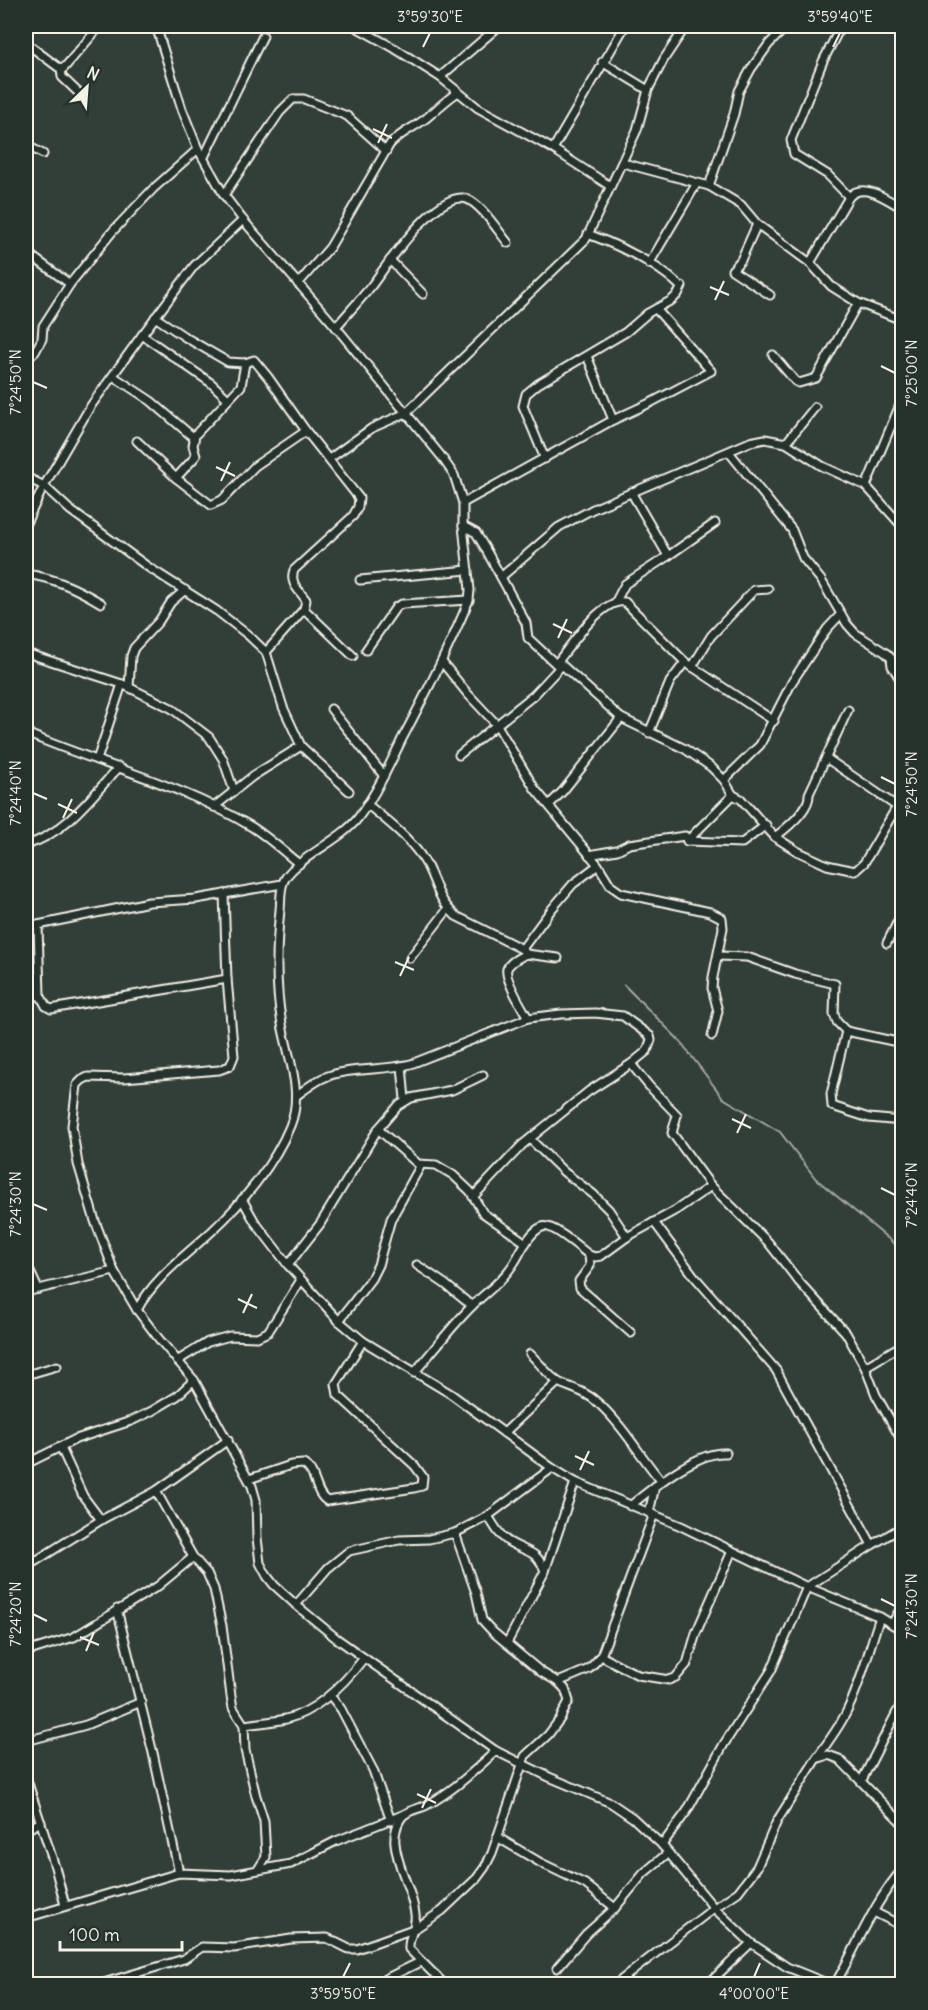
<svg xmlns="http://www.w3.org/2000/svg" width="928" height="2010" viewBox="0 0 928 2010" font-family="Delius,sans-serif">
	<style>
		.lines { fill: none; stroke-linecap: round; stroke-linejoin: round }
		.stream { stroke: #a6a9a1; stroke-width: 2 }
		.street-casing { stroke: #f4f1e8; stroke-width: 11 }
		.street { stroke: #26332d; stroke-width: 7 }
		.ticks { fill: none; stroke: #f4f1e8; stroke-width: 2 }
		.neatline { fill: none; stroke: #f4f1e8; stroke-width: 2 }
		.ticks-label { font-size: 15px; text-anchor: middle; fill: #f4f1e8 }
	</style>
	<rect width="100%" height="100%" fill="#323e38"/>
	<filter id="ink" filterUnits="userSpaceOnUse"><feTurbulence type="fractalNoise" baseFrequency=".0167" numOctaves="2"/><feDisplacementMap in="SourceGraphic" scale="12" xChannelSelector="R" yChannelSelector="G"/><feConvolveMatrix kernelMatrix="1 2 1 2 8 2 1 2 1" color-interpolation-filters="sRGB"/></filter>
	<g filter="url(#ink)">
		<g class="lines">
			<!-- stream -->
			<polyline class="stream" points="624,985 680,1041 723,1098 780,1132 816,1179 902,1250"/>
			<defs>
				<g id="street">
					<polyline points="354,26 394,48 440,77 478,108 553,149 610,186"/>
					<polyline points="841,26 823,61 791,140 794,154 828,175 849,197"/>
					<polyline points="26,43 58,67 64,68 100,26"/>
					<polyline points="602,62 648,90"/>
					<polyline points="61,68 62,77 84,98"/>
					<polyline points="440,77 499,26"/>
					<polyline points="26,145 43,154"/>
					<polyline points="553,149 625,26"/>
					<polyline points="204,157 263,36"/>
					<polyline points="623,163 709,186 741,205 757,224 810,263 831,286 858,303 902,320"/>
					<polyline points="709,186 734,114 739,91 751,69 769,44 787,26"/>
					<polyline points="224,195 280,112 293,99 304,99 347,116 386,151"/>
					<polyline points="757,224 741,260 732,270 770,295"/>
					<polyline points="26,252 70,284"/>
					<polyline points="390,260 423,294"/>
					<path d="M 810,263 L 849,197 C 863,181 888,200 902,208"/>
					<polyline points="649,264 697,183"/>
					<path d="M 298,284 L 330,247 L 390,144 C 403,131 412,129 425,119 C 436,110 446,100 458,92"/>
					<path d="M 155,317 L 185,337 L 228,362 L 245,363 L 254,360 L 268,377 L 306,431 L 359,498 L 358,507 L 353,516 L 294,570 C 289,583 299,590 306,600 L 304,609 L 266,652"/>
					<path d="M 336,327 C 348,313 361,299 372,285 C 387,265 438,188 467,199 C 481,204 498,231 508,243"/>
					<polyline points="142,335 211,383 228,399"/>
					<polyline points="773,355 795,381 799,383 816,378 858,303"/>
					<polyline points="587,356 613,420"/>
					<polyline points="26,359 35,352 42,339 43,326 70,284 112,232 153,189 198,149"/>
					<polyline points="113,376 151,401 194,438"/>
					<polyline points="137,441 176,478 211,505 222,500 255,466 306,431"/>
					<polyline points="786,443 815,407"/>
					<polyline points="729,452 792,530 803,558 821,580 847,624 855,633 886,653 891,658 892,666 902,682"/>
					<polyline points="329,459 372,428 406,413 586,239 637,130 648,90 664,59 686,26"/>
					<path d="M 545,459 L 523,406 L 526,394 L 538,384 L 626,332 L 648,313 L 672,300 L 678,294 L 682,286 L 680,286 C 655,262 620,246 588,234"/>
					<polyline points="26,477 44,486 70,510 148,567 217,611 248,635 266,652 283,707 301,746 253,776 214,807"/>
					<polyline points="176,478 196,456 193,446 195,435 241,386 245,363"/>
					<polyline points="866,486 902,400"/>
					<polyline points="631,492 668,556 715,523"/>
					<polyline points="463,503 613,420 652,402 711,371 656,309"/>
					<polyline points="26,523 44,486 90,407 142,335 194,266 243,220"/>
					<polyline points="463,526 476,533 485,548 526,623 528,638 556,664 562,665 621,718 685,749 711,767 724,780 733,795 741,799 775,837 797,851 827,865 855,871 864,863 902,798"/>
					<path d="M 26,574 C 54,578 76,588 101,603"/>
					<polyline points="501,577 559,527 593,509 750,442 765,439 786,443 822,466 866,486 902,526"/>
					<polyline points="360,580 468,570"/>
					<polyline points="616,601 625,584 668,556"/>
					<polyline points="304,609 353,656"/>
					<polyline points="366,650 396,607 402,604 469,600"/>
					<polyline points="26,653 122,684 171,708 209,737 223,759 234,791"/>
					<polyline points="442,662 467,693 497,725 535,789 598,865 611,886 621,893 710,912 722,918 723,928 713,977 712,988 718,1011 712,1036"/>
					<path d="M 556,664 C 570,647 602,597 625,602 L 685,662 L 774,721"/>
					<polyline points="692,667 711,636 754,590 768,589"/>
					<polyline points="129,687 131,656 134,648 159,621 171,602 185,590"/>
					<polyline points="331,709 384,776"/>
					<path d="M 26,733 C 101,765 181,784 252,827 C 268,837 284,852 299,864"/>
					<polyline points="649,733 670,682 685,662"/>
					<polyline points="301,746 349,791"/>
					<polyline points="459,755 534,695 562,665"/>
					<polyline points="826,758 902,810"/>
					<polyline points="97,760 122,684"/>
					<polyline points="724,780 760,745 792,682 827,629 841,614"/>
					<path d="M 367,804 C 386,820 407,836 421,856 C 436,876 434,897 456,916 L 522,949"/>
					<polyline points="549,805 563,791 621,718"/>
					<path d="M 775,837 C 787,828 810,809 809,794 L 848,710"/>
					<polyline points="687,841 742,843 766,825"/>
					<path d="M 26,845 C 65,834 92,796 119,767"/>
					<polyline points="589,855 617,850 629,844 685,836 687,841 733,795"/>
					<polyline points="224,894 227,979 234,1056 230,1066 219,1070 124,1078 88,1077 82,1080 77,1085 72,1126 78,1164 95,1221 114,1271 137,1310 159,1339 194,1380 252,1486 256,1500 257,1538 260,1563 267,1576 274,1585 296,1605 336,1638 496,1751 549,1777 611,1803 633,1818 662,1845 714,1908 751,1943 787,1967 829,1984"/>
					<polyline points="26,922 38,925 149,902 196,899 282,884"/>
					<polyline points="38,925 40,995 46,1006 51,1009 227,979"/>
					<polyline points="887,943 902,913"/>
					<polyline points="526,954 558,958"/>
					<polyline points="718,956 747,957 795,974 835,984 834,1014 837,1022 846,1031 902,1043"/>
					<polyline points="410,958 448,909"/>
					<polyline points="26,998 40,995"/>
					<path d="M 528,1018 C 523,1009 504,978 507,969 C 510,961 519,958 526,954 L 522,949 L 551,910 L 573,884 L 598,865"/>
					<polyline points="846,1031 831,1094 832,1106 869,1118 902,1121"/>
					<polyline points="631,1064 649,1086 677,1115 672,1133 711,1186 768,1242 800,1283 846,1333 865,1367 876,1395 902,1441"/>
					<polyline points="402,1066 405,1100"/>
					<path d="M 296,1096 C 304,1090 314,1082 323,1078 C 347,1067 384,1071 411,1064 L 528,1018 L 561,1014 L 595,1013 L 623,1016 L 650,1036 L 651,1040 L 647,1051 L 631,1064 L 589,1091 L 522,1145 L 473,1197"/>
					<polyline points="378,1129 418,1164 436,1165 453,1175 470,1191 483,1213 526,1243"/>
					<polyline points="530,1139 564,1172 593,1194 609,1210 627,1237"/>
					<polyline points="242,1199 255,1222 288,1265 339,1321 363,1341 451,1394 552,1468 575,1482 681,1526 807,1587 880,1617 902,1630"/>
					<polyline points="654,1222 694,1276 776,1370 872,1545"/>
					<polyline points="589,1255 590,1266 579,1281 580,1288 631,1333"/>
					<polyline points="26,1263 38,1289"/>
					<polyline points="288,1265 320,1224 378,1129 398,1106 411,1098 452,1090 483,1075"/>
					<polyline points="417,1265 445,1284 472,1306"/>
					<polyline points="26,1292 114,1271"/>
					<path d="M 137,1310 C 154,1278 186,1255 212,1231 C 242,1203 274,1165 290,1126 C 304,1092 288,1058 282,1024 C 275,986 276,948 280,910 C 281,902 280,891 283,883 C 290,861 341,841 358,818 C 376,794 389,766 402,739 C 426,694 449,648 469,600 L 470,590 L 463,526 L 463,503 L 454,475 L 441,456 L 336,327 L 243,220 L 224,195 L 198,149 L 182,109 L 156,26"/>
					<polyline points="339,1321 371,1279 378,1265 391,1219 421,1165"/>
					<path d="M 530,1354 C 539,1362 549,1377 560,1383 C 574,1389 586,1392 597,1402 C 623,1425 640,1456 662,1482"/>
					<polyline points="177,1361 208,1342 230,1336 257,1337 268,1332 301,1280"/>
					<polyline points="865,1367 902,1345"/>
					<path d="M 414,1373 C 433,1351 451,1327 472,1306 C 486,1292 503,1281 514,1263 C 521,1252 529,1232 542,1227 C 552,1223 580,1248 589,1255 L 595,1257 L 601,1256 L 627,1237 L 676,1210 L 711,1186"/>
					<polyline points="26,1375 57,1366"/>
					<polyline points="504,1433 558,1382"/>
					<polyline points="61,1448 83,1496 101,1520"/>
					<polyline points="26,1464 76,1439 131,1421 152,1411 177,1396 194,1380"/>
					<path d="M 249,1479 L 291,1465 L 303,1464 C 317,1471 314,1493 327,1501 L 414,1488 L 422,1486 L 423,1477 L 415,1466 L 338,1395 L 336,1384 L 363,1341"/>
					<polyline points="156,1491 193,1557 207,1573 214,1589 222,1626 231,1696 233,1708 244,1725 245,1750 256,1796 264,1821 266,1857 259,1868"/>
					<path d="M 630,1506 C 653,1488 696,1451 726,1453"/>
					<polyline points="649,1513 655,1486"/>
					<path d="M 488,1516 C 494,1525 499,1536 509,1542 C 527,1553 536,1549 545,1571"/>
					<polyline points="26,1567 101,1520 156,1491 228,1440"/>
					<polyline points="296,1605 328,1568 349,1551 399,1540 429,1539 455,1533 488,1516 552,1468"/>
					<polyline points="117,1609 153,1753 179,1873"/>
					<polyline points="892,1624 902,1606"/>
					<polyline points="507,1643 545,1571 575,1482"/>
					<polyline points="26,1652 74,1637 158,1586 193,1557"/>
					<polyline points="601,1656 638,1675 669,1680 676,1677 687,1664 696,1633 732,1551"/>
					<polyline points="558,1682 589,1669 601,1656 654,1514"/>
					<polyline points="330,1695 341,1709 373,1770 391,1821"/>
					<path d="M 244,1725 C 258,1723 272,1722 286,1719 C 318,1711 344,1684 364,1658"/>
					<polyline points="26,1741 86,1725 141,1702"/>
					<path d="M 816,1759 C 827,1743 839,1728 847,1711 C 862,1681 869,1648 880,1617"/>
					<polyline points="26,1777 55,1867 65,1905"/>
					<polyline points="862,1780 902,1702"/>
					<polyline points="26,1830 41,1822"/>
					<polyline points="497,1837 541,1863 585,1884 615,1908"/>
					<polyline points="662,1845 687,1811 724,1744 771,1671 807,1587 872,1545 902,1527"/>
					<polyline points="874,1912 902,1926"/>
					<polyline points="26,1918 179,1873 231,1875 291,1864 336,1841 405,1814"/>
					<polyline points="557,1968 586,1934 615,1908 644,1873 668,1853"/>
					<polyline points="100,1984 184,1959 202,1947 234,1948 291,1939 327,1938 349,1949 357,1949 416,1928 442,1911 477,1878 485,1867 492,1853 525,1756 548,1735 560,1719 569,1701 565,1689 558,1682 541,1672 493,1632 482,1620 476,1593 455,1533"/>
					<polyline points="375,1984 420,1962"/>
					<path d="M 444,1984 L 409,1949 C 408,1935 417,1929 415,1914 C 412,1889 397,1868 395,1843 C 394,1835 397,1823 402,1817 C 407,1810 419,1809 427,1805 C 453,1791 474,1771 496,1751"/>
					<polyline points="616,1984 714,1908 738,1892 757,1867 777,1821 816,1759 828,1755 839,1759 902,1823"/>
					<polyline points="708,1984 751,1943"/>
					<path d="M 835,1984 C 857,1947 873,1903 902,1870"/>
				</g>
			</defs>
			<!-- street casing -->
			<use href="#street" class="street-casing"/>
			<!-- street -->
			<use href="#street" class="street"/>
		</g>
	</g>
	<!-- ticks -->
	<path class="ticks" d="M 423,47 L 430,33M 833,47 L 840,33M 373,129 L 392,138M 378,143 L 387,124M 710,287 L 729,295M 715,300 L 724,281M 881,366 L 895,373M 33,382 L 47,388M 216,467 L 235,476M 221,481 L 230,462M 553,624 L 572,633M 558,638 L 567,619M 881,777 L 895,784M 33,793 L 47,799M 58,804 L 77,813M 63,818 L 72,799M 395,962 L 414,970M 400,976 L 409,957M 732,1119 L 751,1128M 737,1133 L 746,1114M 881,1188 L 895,1195M 33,1204 L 47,1210M 238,1299 L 257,1308M 243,1313 L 252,1294M 575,1456 L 594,1465M 580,1470 L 589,1451M 881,1599 L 895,1606M 33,1614 L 47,1621M 80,1637 L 99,1645M 86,1651 L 94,1632M 417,1794 L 436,1803M 422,1808 L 431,1789M 343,1977 L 350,1963M 754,1977 L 760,1963"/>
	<!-- margin -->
	<rect width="928" height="2010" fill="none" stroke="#26332d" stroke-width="66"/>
	<!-- north arrow -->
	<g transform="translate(87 87) rotate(25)" stroke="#26332d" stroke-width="4.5" paint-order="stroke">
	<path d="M0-4.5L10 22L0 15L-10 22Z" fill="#f4f1e8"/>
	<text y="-9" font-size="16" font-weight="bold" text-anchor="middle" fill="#f4f1e8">N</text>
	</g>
	<!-- scale -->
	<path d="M60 1941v9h122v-9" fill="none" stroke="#f4f1e8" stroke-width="3"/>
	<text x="69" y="1941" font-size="18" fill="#f4f1e8" stroke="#26332d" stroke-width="4.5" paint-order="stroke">100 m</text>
	<rect x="33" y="33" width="862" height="1944" class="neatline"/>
	<g class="ticks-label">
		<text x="430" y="22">3°59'30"E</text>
		<text x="840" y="22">3°59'40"E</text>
		<text transform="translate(912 373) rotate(-90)" y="5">7°25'00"N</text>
		<text transform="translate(16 382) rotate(-90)" y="5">7°24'50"N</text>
		<text transform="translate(912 784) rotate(-90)" y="5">7°24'50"N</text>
		<text transform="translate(16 793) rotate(-90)" y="5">7°24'40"N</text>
		<text transform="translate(912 1195) rotate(-90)" y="5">7°24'40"N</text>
		<text transform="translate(16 1204) rotate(-90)" y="5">7°24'30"N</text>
		<text transform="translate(912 1606) rotate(-90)" y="5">7°24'30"N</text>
		<text transform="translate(16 1614) rotate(-90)" y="5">7°24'20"N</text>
		<text x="343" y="1999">3°59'50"E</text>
		<text x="754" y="1999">4°00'00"E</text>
	</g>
</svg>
